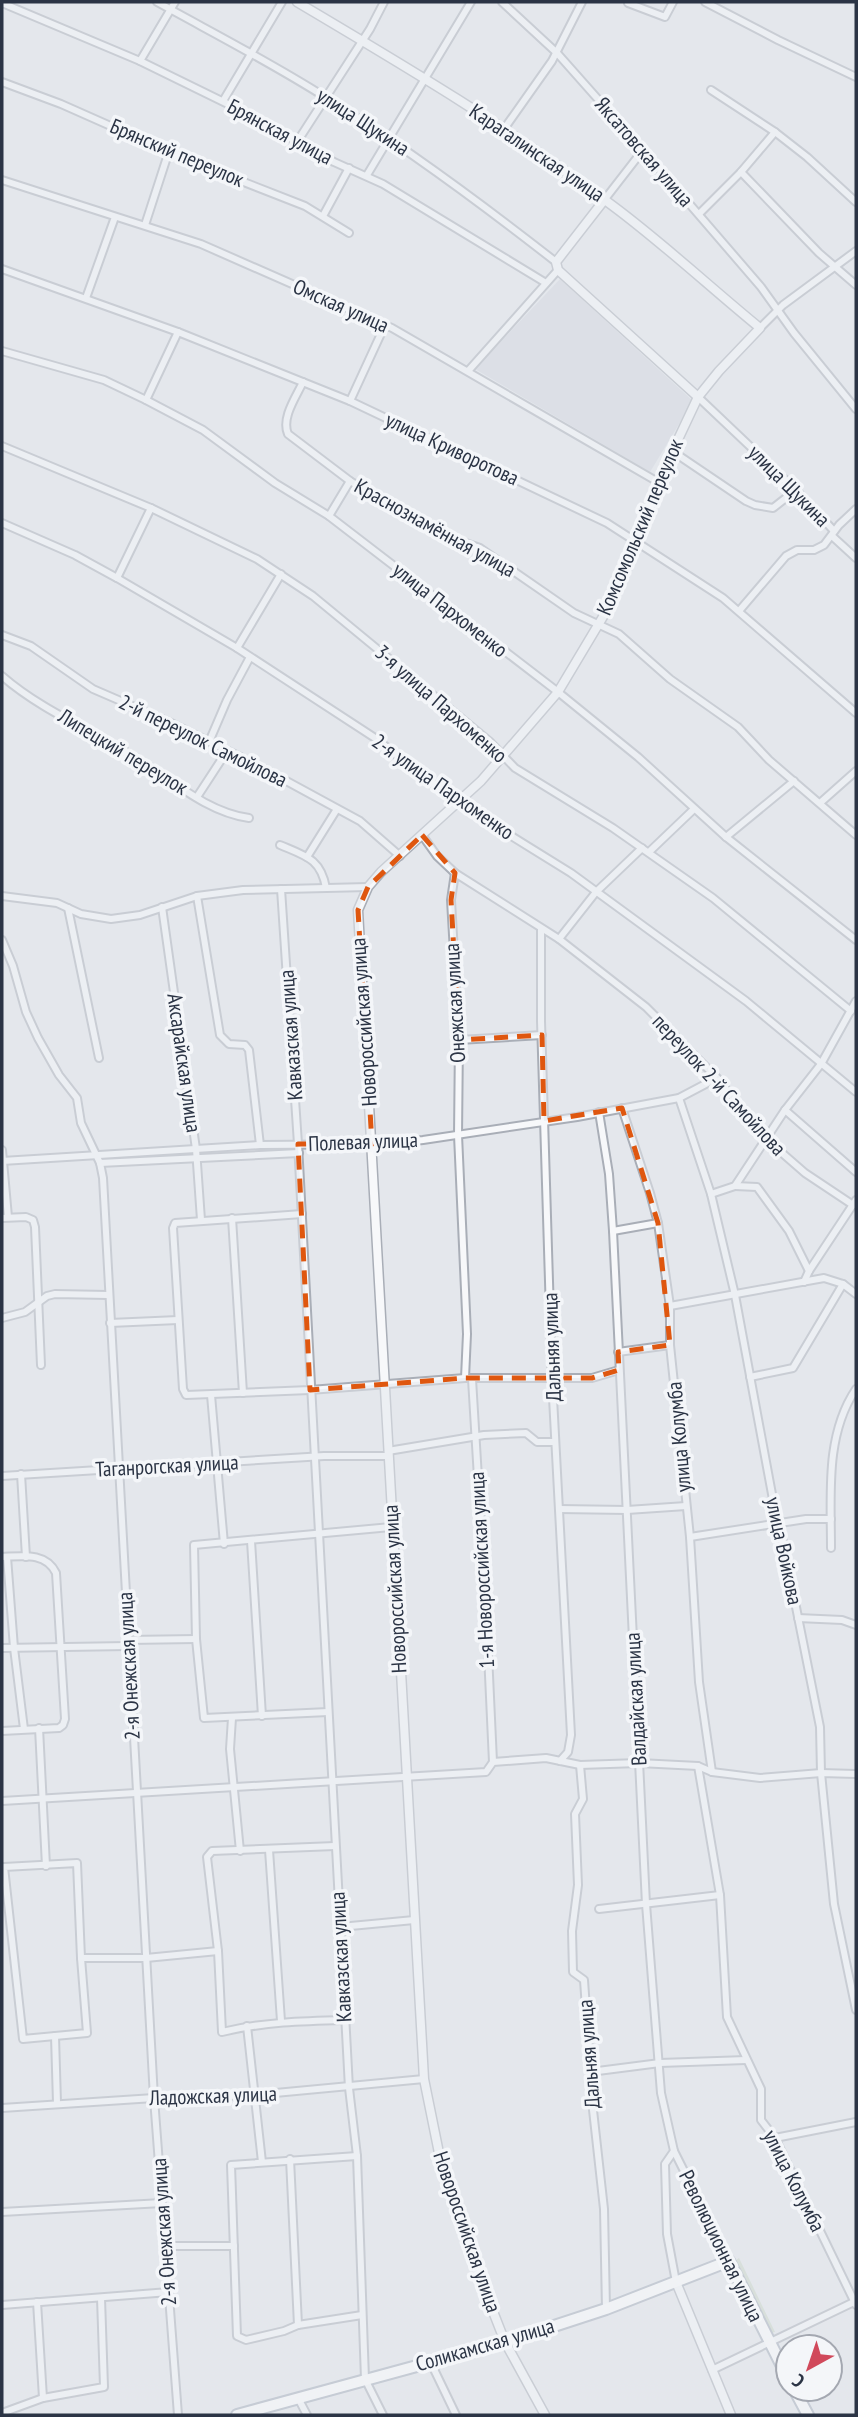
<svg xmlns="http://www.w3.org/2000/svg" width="858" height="2417" viewBox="0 0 858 2417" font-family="'PT Sans Narrow',sans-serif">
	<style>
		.built { fill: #d2d6de }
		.green { fill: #c9d6c5 }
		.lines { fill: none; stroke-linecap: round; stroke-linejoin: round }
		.minor-casing { stroke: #a9aeb7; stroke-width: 10 }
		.tertiary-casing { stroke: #a9aeb7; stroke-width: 11 }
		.primary-casing { stroke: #a3abb8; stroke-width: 14 }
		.minor { stroke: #f7f8fa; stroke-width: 6 }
		.tertiary { stroke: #f7f8fa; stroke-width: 8 }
		.primary { stroke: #fff; stroke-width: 10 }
		.marked { fill: none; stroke: #df570f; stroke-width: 5; stroke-dasharray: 14 9; stroke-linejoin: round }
		.labels { text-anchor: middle; stroke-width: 7; stroke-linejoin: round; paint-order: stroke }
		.street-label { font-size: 21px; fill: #2b3445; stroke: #f4f6f9 }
	</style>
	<rect width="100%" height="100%" fill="#e4e7ec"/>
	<!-- built -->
	<polygon class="built" points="560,279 693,401 650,472 475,369"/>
	<!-- green -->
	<polygon class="green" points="739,2258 775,2332 771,2333 733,2262"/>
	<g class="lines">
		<defs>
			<g id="minor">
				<path d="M 157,2 C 213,33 270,62 325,97 C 405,147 482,204 556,262"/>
				<polyline points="502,2 557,53 643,150 761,287 794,333 856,409"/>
				<polyline points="705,2 778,40 856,77"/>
				<polyline points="2,3 140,61 236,108 334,162 383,184 546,283"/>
				<polyline points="628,3 665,17 673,2"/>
				<polyline points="140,61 175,2"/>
				<polyline points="2,82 61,104 185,159 305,206 349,233"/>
				<polyline points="711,90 775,132 807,157 856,202"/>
				<polyline points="223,101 282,2"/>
				<polyline points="504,129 552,61 582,2"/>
				<polyline points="297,142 370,29 384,2"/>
				<polyline points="741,172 819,253 856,285"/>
				<polyline points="367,175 471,2"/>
				<polyline points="2,180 201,244 392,328 658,482"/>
				<polyline points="605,199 643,150"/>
				<polyline points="699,214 741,172 775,132"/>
				<polyline points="323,216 349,168"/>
				<polyline points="145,225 169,151"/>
				<polyline points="2,269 178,332 350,401 607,523 723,598 856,713"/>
				<polyline points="86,298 115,217"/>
				<polyline points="760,328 783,305 856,251"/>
				<polyline points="2,351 104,380 146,400 203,430 275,483 329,516 558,692 638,757 726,837 856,940"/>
				<polyline points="469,370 558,270"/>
				<path d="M 303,382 C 296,397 281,418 288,434 L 350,481 L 437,533 L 480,548 L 574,613 L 619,634 L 670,679 L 738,727 L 769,760 L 856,835"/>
				<polyline points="698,397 796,490 834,531"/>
				<polyline points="146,400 178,332"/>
				<polyline points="350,401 385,325"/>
				<polyline points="2,446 151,508 257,559 313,596 489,741 515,768 613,828 713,898 851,1011"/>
				<polyline points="672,451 746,501 755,505 773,508 796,490"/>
				<polyline points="329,516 350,481"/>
				<polyline points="2,523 75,555 117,578 237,648 375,738 458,803 571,873 746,1001 856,1092"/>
				<polyline points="832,536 856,558"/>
				<polyline points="117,578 151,508"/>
				<polyline points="739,611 786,556 797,550 814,550 824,545 839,525 856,509"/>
				<polyline points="2,635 31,646 93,689 167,721 257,765 360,821 400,856"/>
				<polyline points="237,648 281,574"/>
				<path d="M 2,676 C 41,710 91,730 135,757 C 171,779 206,812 249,818"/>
				<polyline points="209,742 227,700 250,657"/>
				<polyline points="197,797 227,751"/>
				<polyline points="820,803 856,771"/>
				<polyline points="422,835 437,856 455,873 559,939 646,1007 717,1078 766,1139 805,1173 853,1205"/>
				<polyline points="726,837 794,781"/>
				<path d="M 280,845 C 306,856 321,859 326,888"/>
				<polyline points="649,852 694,809"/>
				<polyline points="307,857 337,809"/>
				<polyline points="455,873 451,900 459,1040 458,1135 467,1334 465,1378"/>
				<polyline points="281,889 298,1144 349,2088 357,2156 365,2379 383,2415"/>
				<polyline points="2,896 57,903 81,914 111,919 140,915 197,896 243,890 368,887"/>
				<polyline points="197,896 220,1035 229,1044 245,1045 249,1050 260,1145"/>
				<polyline points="162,907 196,1149 201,1220"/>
				<polyline points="68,908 99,1058"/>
				<polyline points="541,929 541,1021 552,1379 571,1735 568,1752 560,1761"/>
				<polyline points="559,939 596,892 642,848"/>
				<polyline points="2,940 13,966 26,1012 38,1038 59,1075 77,1098 81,1123 100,1163 103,1178 154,2098 178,2415"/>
				<polyline points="459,1040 542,1035"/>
				<polyline points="679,1098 711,1194 735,1295 777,1521 779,1522 820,1727 821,1773 834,1904 856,2010"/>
				<polyline points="622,1108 650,1193 658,1223 670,1306 670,1345 690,1537 699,1682 712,1772"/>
				<polyline points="785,1110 856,1172"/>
				<polyline points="599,1112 609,1174 613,1231 646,1904 661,2093 674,2151 665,2164 667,2234 676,2282"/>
				<polyline points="2,1150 8,1217"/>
				<polyline points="2,1161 260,1145 388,1144 423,1140 577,1117 679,1098 717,1078"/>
				<polyline points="100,1163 299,1153"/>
				<polyline points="735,1186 757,1187 789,1231 809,1271"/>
				<polyline points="711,1194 735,1186 785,1110 821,1064 856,1001"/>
				<polyline points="302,1214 175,1223 173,1228 183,1389 186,1395 310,1390 465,1378 592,1378 619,1370"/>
				<polyline points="2,1218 26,1217 33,1220 35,1227 41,1365"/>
				<polyline points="232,1218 243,1393"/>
				<polyline points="613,1231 658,1223"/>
				<polyline points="804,1282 809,1271 856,1200"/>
				<polyline points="670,1306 824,1278 843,1284 856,1294"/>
				<polyline points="2,1318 25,1312 47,1296 55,1294 108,1295"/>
				<polyline points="110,1323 178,1320"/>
				<polyline points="618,1352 670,1345"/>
				<polyline points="750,1377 793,1368 843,1284"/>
				<polyline points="472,1379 486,1610 493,1762"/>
				<polyline points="211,1395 224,1544"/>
				<polyline points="388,1451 484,1435 526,1433 537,1442 555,1442"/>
				<polyline points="21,1474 26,1557"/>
				<polyline points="2,1476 324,1456 389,1456"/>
				<polyline points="559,1509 627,1510 686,1506"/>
				<polyline points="690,1537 806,1519 831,1519"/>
				<polyline points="251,1541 262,1716"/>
				<path d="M 831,1548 C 831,1494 825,1435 856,1389"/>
				<path d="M 2,1557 C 23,1556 46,1552 56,1573 L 65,1719 L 63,1725 L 59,1728 L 2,1731"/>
				<polyline points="7,1557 14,1648 24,1729"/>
				<polyline points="798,1618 842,1620 856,1625"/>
				<polyline points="128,1640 196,1639"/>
				<polyline points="2,1648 128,1646"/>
				<polyline points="328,1712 204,1718 196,1639 194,1545 391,1527"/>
				<polyline points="232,1718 230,1749 240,1851"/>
				<polyline points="39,1728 46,1866"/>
				<polyline points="580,1765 583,1799 575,1814 578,1885 572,1931 573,1972 584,1980 593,2110 604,2209 606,2309"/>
				<polyline points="698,1766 720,1895 727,2017 761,2089 761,2120 775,2138 856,2305"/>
				<polyline points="2,1801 486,1772 493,1762 546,1758 580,1765 639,1763 698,1766 712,1772 760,1778 821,1773 856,1774"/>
				<path d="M 335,1846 L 212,1851 L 207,1857 L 218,1951 L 222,2032 C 263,2022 303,2021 345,2020"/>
				<polyline points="269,1850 281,2021"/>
				<polygon points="77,1863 81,1958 87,2033 23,2039 4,1867"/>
				<polyline points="599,1909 720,1895"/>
				<polyline points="340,1927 414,1920"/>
				<polyline points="81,1958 146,1958 218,1951"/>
				<polyline points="247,2026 262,2162"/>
				<polyline points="55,2036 57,2103"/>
				<polyline points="590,2072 660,2063 746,2060"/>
				<polyline points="2,2108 154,2098 253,2095 424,2079"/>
				<polyline points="775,2138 856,2122"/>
				<polyline points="674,2151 729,2261"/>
				<polyline points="357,2156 231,2165 237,2336 246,2340 284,2331 298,2325 362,2315"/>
				<polyline points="290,2159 298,2325"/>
				<polyline points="2,2212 162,2203"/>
				<polyline points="165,2246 234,2246"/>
				<polyline points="37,2302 43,2398"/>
				<polyline points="2,2305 169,2292"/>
				<polyline points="430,2361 456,2415"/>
				<polyline points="712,2370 856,2301"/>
				<polyline points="298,2398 307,2415"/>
				<polyline points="2,2413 43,2398 104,2387 101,2298"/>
			</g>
			<g id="tertiary">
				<path d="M 297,2 C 405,66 513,130 613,206 C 664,244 711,288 760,328 L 719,371 L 698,397 L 658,482 L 626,572 L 613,600 L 558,692 L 481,781 L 381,872 L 368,887 L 358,910 L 424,2079 L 440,2158 L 465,2240 L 505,2342 L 545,2415"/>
				<polyline points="605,199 556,262 558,270 698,397"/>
				<polyline points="676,2282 731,2415"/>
			</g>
			<g id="primary">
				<polyline points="794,2389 808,2415"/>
				<polyline points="237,2415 505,2342 606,2309 729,2261 788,2378"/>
			</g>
		</defs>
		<!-- minor casing -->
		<use href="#minor" class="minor-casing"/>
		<!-- tertiary casing -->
		<use href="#tertiary" class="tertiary-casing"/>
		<!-- primary casing -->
		<use href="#primary" class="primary-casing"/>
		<!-- minor -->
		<use href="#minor" class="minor"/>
		<!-- tertiary -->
		<use href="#tertiary" class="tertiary"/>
		<!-- primary -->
		<use href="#primary" class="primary"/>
	</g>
	<!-- marked area -->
	<path d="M0 0H858V2417H0ZM 422,835 L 455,873 L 451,900 L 459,1040 L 542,1035 L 544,1121 L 622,1108 L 658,1223 L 670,1345 L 618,1352 L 619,1370 L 592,1378 L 465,1378 L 310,1390 L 298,1144 L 372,1144 L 358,910 L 368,887 Z" fill="#e4e7ec" fill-opacity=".55" fill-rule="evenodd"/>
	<path class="marked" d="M 422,835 L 455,873 L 451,900 L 459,1040 L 542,1035 L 544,1121 L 622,1108 L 658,1223 L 670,1345 L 618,1352 L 619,1370 L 592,1378 L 465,1378 L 310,1390 L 298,1144 L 372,1144 L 358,910 L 368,887 Z"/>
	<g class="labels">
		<!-- street labels -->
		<g class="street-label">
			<text transform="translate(363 122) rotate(33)" y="7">улица Щукина</text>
			<text transform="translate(280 132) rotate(28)" y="7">Брянская улица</text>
			<text transform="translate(644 152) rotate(49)" y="7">Яксатовская улица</text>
			<text transform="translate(177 153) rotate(23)" y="7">Брянский переулок</text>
			<text transform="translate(537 153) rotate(34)" y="7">Карагалинская улица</text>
			<text transform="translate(341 306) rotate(24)" y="7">Омская улица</text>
			<text transform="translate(452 449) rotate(25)" y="7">улица Криворотова</text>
			<text transform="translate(789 486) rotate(45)" y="7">улица Щукина</text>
			<text transform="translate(640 527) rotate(-67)" y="7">Комсомольский переулок</text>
			<text transform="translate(435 528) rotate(29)" y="7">Краснознамённая улица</text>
			<text transform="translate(450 610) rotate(38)" y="7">улица Пархоменко</text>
			<text transform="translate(441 704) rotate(41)" y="7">3-я улица Пархоменко</text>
			<text transform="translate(203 741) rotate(26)" y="7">2-й переулок Самойлова</text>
			<text transform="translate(123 752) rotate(31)" y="7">Липецкий переулок</text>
			<text transform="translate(443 787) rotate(35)" y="7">2-я улица Пархоменко</text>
			<text transform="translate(455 1003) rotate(-93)" y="7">Онежская улица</text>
			<text transform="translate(364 1022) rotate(-94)" y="7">Новороссийская улица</text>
			<text transform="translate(291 1035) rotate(-94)" y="7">Кавказская улица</text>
			<text transform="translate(184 1063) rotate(82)" y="7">Аксарайская улица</text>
			<text transform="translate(719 1085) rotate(47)" y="7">переулок 2-й Самойлова</text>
			<text transform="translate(363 1142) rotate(-2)" y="7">Полевая улица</text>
			<text transform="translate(552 1347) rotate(-92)" y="7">Дальняя улица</text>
			<text transform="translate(679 1437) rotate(-95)" y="7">улица Колумба</text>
			<text transform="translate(167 1466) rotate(-3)" y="7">Таганрогская улица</text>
			<text transform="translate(784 1551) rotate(78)" y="7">улица Войкова</text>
			<text transform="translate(482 1570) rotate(-93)" y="7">1-я Новороссийская улица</text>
			<text transform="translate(395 1589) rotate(-93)" y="7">Новороссийская улица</text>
			<text transform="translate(129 1666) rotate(-93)" y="7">2-я Онежская улица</text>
			<text transform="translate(636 1699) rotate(-93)" y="7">Валдайская улица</text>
			<text transform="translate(341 1957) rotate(-93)" y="7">Кавказская улица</text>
			<text transform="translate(589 2054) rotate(-94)" y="7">Дальняя улица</text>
			<text transform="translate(213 2096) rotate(-2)" y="7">Ладожская улица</text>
			<text transform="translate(794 2181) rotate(63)" y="7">улица Колумба</text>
			<text transform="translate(164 2232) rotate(-94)" y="7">2-я Онежская улица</text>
			<text transform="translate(467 2232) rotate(71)" y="7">Новороссийская улица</text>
			<text transform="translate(721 2246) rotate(64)" y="7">Революционная улица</text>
			<text transform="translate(485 2345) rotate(-16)" y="7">Соликамская улица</text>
		</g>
	</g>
	<!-- border -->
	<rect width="858" height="2417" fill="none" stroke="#2b3445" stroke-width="7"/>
	<!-- north arrow -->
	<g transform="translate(809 2368) rotate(220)"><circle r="33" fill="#f4f6f9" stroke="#a4a8b1" stroke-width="2"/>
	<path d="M0-5L12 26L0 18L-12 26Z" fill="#d1495b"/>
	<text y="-10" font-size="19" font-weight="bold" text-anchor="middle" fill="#2b3445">С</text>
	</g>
</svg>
